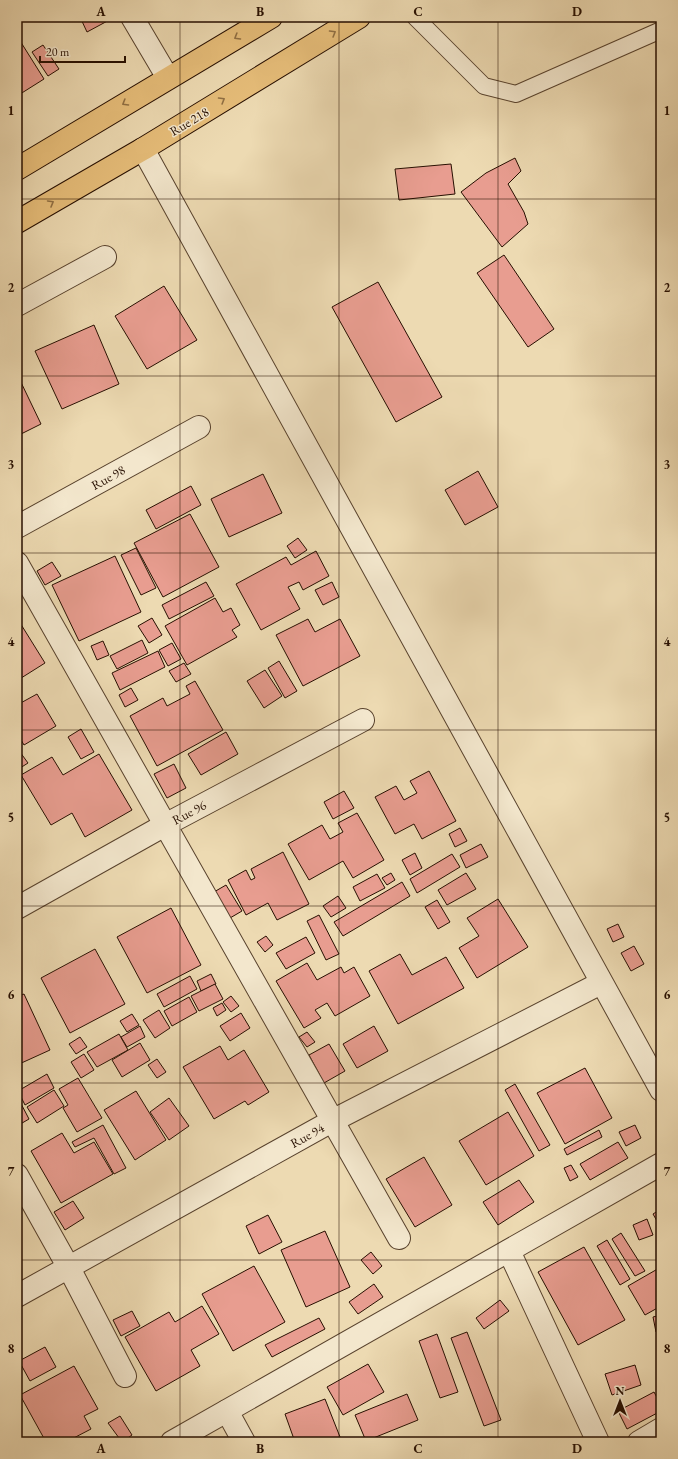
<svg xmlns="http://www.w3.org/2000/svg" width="678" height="1459" viewBox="0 0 678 1459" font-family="'EB Garamond',serif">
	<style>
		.building { fill: #e89d90; stroke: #270f01 }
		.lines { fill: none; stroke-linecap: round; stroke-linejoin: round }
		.lane-casing { stroke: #58422d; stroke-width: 18 }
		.street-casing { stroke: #58422d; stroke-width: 24 }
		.highway-casing { stroke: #270f01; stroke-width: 24 }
		.lane { stroke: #f3e7cd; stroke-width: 16 }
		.street { stroke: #f3e7cd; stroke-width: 22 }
		.highway { stroke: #e6bd79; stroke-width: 22 }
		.oneway { stroke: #906f43 }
		.grid { fill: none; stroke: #270f01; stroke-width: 1; stroke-opacity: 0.55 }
		.labels { text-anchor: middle; stroke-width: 3; stroke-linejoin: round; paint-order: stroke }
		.street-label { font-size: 13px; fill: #270f01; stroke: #f3e7cd }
		.neatline { fill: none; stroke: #270f01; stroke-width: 1.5 }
		.grid-label { font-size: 13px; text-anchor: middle; font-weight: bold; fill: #270f01 }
	</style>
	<rect width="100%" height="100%" fill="#eddab2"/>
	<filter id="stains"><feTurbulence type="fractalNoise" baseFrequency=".005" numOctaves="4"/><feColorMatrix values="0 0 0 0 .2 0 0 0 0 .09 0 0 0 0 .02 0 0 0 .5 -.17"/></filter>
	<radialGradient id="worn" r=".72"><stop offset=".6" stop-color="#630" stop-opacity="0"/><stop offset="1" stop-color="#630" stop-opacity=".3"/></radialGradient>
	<!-- building -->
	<g class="building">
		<polygon points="80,17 113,17 113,18 87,32"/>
		<polygon points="17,36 44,79 17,96"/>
		<polygon points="43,45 59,69 48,76 32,52"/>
		<polygon points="515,158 521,171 508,184 524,212 528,224 502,247 461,192 486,173"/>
		<polygon points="451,164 455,194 399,200 395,169"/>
		<polygon points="504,255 554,329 528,347 477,273"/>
		<polygon points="378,282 442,397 396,422 332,307"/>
		<polygon points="164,286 197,340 147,369 115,316"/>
		<polygon points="94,325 119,384 62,409 35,351"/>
		<polygon points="17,374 41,424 17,436"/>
		<polygon points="478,471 498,507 465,525 445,490"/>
		<polygon points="263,474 282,513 229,537 211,499"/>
		<polygon points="191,486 201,505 156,529 146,510"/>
		<polygon points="190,514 219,567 163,597 134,543"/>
		<polygon points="298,538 307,550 295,558 287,546"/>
		<polygon points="136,548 156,588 141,595 121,555"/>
		<polygon points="316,551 329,576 303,590 299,582 288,587 300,609 261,630 236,584 286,557 291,565"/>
		<polygon points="115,556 141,612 79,641 52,585"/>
		<polygon points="52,562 61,576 45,585 37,571"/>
		<polygon points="206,582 214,596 169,619 162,605"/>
		<polygon points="332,582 339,597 323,605 315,590"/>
		<polygon points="215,598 223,612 231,608 240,625 232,630 237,637 187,665 165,626"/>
		<polygon points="17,618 45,663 18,680 17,677"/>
		<polygon points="152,618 162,635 149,643 138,626"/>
		<polygon points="308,619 315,632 340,619 360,656 303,686 276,635"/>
		<polygon points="142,640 148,653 117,669 110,656"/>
		<polygon points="103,641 109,655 97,660 91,646"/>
		<polygon points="172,643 181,659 168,666 159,650"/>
		<polygon points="158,651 165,667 120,690 112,673"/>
		<polygon points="279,661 297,691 285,698 268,668"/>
		<polygon points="184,663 191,674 176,682 169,671"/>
		<polygon points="265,670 282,696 264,708 247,681"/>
		<polygon points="195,681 223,730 157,766 130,716 163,698 167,706 190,694 186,686"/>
		<polygon points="131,688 138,700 125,707 119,695"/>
		<polygon points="37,694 56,726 24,745 17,733 17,705"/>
		<polygon points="81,729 94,752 81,759 68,737"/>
		<polygon points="226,732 238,754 201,775 188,754"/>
		<polygon points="20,752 28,763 17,770 17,754"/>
		<polygon points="99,754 132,810 85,837 72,813 51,825 21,775 52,757 63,775"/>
		<polygon points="174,764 186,788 167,798 154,774"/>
		<polygon points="429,771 456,821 422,839 414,824 395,834 375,797 396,786 404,800 417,793 410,781"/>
		<polygon points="344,791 354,808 333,819 324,802"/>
		<polygon points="357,813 384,860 353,878 343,861 309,880 288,844 322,825 330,839 343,832 338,823"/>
		<polygon points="460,828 467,841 455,847 449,834"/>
		<polygon points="481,844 488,857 466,868 460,855"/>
		<polygon points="283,852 309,904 277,920 268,903 246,915 228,880 246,870 251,880 255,878 251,869"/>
		<polygon points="415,853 422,868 410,875 402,860"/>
		<polygon points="452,854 460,867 417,893 410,879"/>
		<polygon points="391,873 395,880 387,885 382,878"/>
		<polygon points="466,873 476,889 447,905 438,890"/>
		<polygon points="377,874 385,888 360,901 353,887"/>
		<polygon points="402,882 410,896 343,936 334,922"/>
		<polygon points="226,885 242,911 230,918 214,892"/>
		<polygon points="338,896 346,908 331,917 323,906"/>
		<polygon points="498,899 528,947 477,978 459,948 479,936 467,918"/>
		<polygon points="437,900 450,922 438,929 425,907"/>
		<polygon points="171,908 201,965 147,993 117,937"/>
		<polygon points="319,915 339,954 326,960 307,921"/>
		<polygon points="618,924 624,937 613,942 607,929"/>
		<polygon points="266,936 273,945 265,952 257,942"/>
		<polygon points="306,937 315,953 286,969 276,953"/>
		<polygon points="634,946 644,964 631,971 621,953"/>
		<polygon points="95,949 125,1004 70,1033 41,978"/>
		<polygon points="400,954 412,975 446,957 464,988 398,1024 369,971"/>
		<polygon points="307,963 317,980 341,967 344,973 354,967 370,996 335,1016 327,1003 315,1010 321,1018 304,1028 276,981"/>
		<polygon points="211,974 216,984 201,991 197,981"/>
		<polygon points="190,976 197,989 164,1007 157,994"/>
		<polygon points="215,984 223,999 199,1011 191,996"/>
		<polygon points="24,994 50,1050 17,1065 17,997"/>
		<polygon points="231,996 239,1006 231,1012 223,1002"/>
		<polygon points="189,997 197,1012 172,1026 164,1011"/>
		<polygon points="222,1003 226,1010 217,1016 213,1008"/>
		<polygon points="159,1010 170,1028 155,1038 143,1020"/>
		<polygon points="241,1013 250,1028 230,1041 220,1026"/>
		<polygon points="132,1014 139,1025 127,1032 120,1021"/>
		<polygon points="140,1026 145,1037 127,1047 121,1037"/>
		<polygon points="374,1026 388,1051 357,1068 343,1044"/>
		<polygon points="307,1032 315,1042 307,1047 299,1037"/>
		<polygon points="119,1034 128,1050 97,1067 87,1052"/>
		<polygon points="80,1037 87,1047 76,1054 69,1044"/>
		<polygon points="140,1043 150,1060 122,1077 112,1060"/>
		<polygon points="329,1044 345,1071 324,1083 309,1055"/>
		<polygon points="220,1046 228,1060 244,1050 269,1092 248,1105 245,1101 214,1119 183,1067"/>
		<polygon points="84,1054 94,1070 81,1078 71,1062"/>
		<polygon points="157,1059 166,1072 157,1078 148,1065"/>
		<polygon points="585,1068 612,1118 565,1144 537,1093"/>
		<polygon points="47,1074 54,1088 25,1105 18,1091"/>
		<polygon points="78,1078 102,1118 77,1132 63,1108 68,1105 59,1089"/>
		<polygon points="515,1084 550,1145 539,1151 505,1090"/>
		<polygon points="54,1090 64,1106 37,1123 27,1107"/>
		<polygon points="136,1091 166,1140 135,1160 104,1110"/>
		<polygon points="17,1096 29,1119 17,1126"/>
		<polygon points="169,1098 189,1126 169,1140 150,1112"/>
		<polygon points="508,1112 534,1156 486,1185 459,1141"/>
		<polygon points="103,1125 126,1168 114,1174 94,1138 75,1147 72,1142"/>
		<polygon points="635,1125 641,1138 626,1146 619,1132"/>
		<polygon points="599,1130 602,1137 567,1155 564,1149"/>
		<polygon points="62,1133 74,1153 94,1142 113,1174 61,1203 31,1151"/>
		<polygon points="618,1142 628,1158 590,1180 580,1164"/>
		<polygon points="424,1157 452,1205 415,1227 386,1179"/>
		<polygon points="571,1165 578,1177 570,1181 564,1168"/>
		<polygon points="519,1180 534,1202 498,1225 483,1202"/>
		<polygon points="73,1201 84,1218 65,1230 54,1212"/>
		<polygon points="661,1209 661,1228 653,1214"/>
		<polygon points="268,1215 282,1242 259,1254 246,1226"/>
		<polygon points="647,1219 653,1235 639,1240 633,1225"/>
		<polygon points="325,1231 350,1287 306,1307 281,1250"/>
		<polygon points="621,1233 645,1271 635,1276 612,1239"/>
		<polygon points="607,1240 630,1279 620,1285 597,1246"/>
		<polygon points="584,1247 625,1320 578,1345 538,1272"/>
		<polygon points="371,1252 382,1266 373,1274 361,1260"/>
		<polygon points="254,1266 285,1322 233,1351 202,1294"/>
		<polygon points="661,1267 661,1306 645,1315 628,1286"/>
		<polygon points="374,1284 383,1297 358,1314 349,1302"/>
		<polygon points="500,1300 509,1311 484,1329 476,1318"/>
		<polygon points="202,1306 219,1334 191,1350 200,1366 156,1391 125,1337 169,1312 175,1322"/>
		<polygon points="132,1311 140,1326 121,1336 113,1320"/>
		<polygon points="661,1315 661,1331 656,1332 653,1317"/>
		<polygon points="319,1318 325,1329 272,1357 265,1345"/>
		<polygon points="467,1332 501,1420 484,1426 451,1338"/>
		<polygon points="437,1334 458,1392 440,1398 419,1341"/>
		<polygon points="45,1347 56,1367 30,1381 19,1361"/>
		<polygon points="368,1364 384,1392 343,1415 327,1387"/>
		<polygon points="635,1365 641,1385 612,1395 605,1374"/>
		<polygon points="74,1366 98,1409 84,1416 91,1429 66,1442 46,1442 20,1395"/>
		<polygon points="654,1392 661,1405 661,1411 627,1429 618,1411"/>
		<polygon points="407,1394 418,1420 366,1441 355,1415"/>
		<polygon points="325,1399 342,1442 295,1442 285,1414"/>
		<polygon points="120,1416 132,1435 122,1442 108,1423"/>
		<polygon points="429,1438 430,1442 408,1442"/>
	</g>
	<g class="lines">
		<defs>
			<polyline id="lane" points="415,17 484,86 516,94 661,30"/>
			<g id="street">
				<polyline points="132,17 168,78"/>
				<polyline points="143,149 661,1090"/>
				<polyline points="17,305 105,257"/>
				<polyline points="17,527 199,427"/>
				<polyline points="17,563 399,1238"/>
				<polyline points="17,908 165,825 363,720"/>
				<polyline points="17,1175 69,1268 125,1376"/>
				<polyline points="509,1251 598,1442"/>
				<polyline points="17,1296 332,1121 601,983"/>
				<polyline points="227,1411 244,1442"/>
				<polyline points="172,1442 661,1164"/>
				<polyline points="639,1442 661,1429"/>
			</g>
			<g id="highway">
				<polyline points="17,169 271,17"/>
				<polyline points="17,222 143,149 359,17"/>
			</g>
		</defs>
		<!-- lane casing -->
		<use href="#lane" class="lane-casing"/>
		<!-- street casing -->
		<use href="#street" class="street-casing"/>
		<!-- highway casing -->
		<use href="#highway" class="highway-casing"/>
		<!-- lane -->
		<use href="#lane" class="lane"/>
		<!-- street -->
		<use href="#street" class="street"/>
		<!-- highway -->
		<use href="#highway" class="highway"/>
	</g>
	<!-- one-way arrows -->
	<defs><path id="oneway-chevron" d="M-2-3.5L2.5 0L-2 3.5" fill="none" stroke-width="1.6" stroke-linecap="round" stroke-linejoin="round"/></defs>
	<g class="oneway">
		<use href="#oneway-chevron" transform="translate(333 33) rotate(-31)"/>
		<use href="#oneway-chevron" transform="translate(237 37) rotate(149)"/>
		<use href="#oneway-chevron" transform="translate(222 100) rotate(-31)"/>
		<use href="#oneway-chevron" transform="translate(125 103) rotate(149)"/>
		<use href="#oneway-chevron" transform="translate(51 203) rotate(-30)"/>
	</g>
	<!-- grid -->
	<path class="grid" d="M 180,17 L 180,1442M 339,17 L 339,1442M 498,17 L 498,1442M 17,199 L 661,199M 17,376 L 661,376M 17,553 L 661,553M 17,730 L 661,730M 17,906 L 661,906M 17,1083 L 661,1083M 17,1260 L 661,1260"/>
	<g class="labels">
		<!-- street labels -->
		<g class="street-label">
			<text transform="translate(189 121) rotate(-31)" y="5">Rue 218</text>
			<text transform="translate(108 477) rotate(-29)" y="5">Rue 98</text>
			<text transform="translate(189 812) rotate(-28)" y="5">Rue 96</text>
			<text transform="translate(307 1135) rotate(-29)" y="5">Rue 94</text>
		</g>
	</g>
	<!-- margin -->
	<rect width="678" height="1459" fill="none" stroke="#eddab2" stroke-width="44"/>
	<!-- north arrow -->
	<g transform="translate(620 1401)" stroke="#f3e7cd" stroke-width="3" paint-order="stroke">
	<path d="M0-3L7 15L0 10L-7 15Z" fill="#270f01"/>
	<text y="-6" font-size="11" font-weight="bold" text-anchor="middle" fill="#270f01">N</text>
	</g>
	<!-- scale -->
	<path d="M40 56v6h85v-6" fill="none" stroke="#270f01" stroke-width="2"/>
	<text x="46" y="56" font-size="12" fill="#270f01" stroke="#f3e7cd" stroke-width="3" paint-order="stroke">20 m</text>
	<rect x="22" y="22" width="634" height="1415" class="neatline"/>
	<g class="grid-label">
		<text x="101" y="16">A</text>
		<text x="260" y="16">B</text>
		<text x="418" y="16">C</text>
		<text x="577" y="16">D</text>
		<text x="11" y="115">1</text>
		<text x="667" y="115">1</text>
		<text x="11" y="292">2</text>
		<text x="667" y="292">2</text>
		<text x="11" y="469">3</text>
		<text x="667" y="469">3</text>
		<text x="11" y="646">4</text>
		<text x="667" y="646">4</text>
		<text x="11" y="822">5</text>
		<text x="667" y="822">5</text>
		<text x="11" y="999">6</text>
		<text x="667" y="999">6</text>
		<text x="11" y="1176">7</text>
		<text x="667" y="1176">7</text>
		<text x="11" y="1353">8</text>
		<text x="667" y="1353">8</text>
		<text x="101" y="1453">A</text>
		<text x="260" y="1453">B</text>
		<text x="418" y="1453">C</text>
		<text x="577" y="1453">D</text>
	</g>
	<rect width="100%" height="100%" filter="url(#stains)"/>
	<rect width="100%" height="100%" fill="url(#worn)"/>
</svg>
